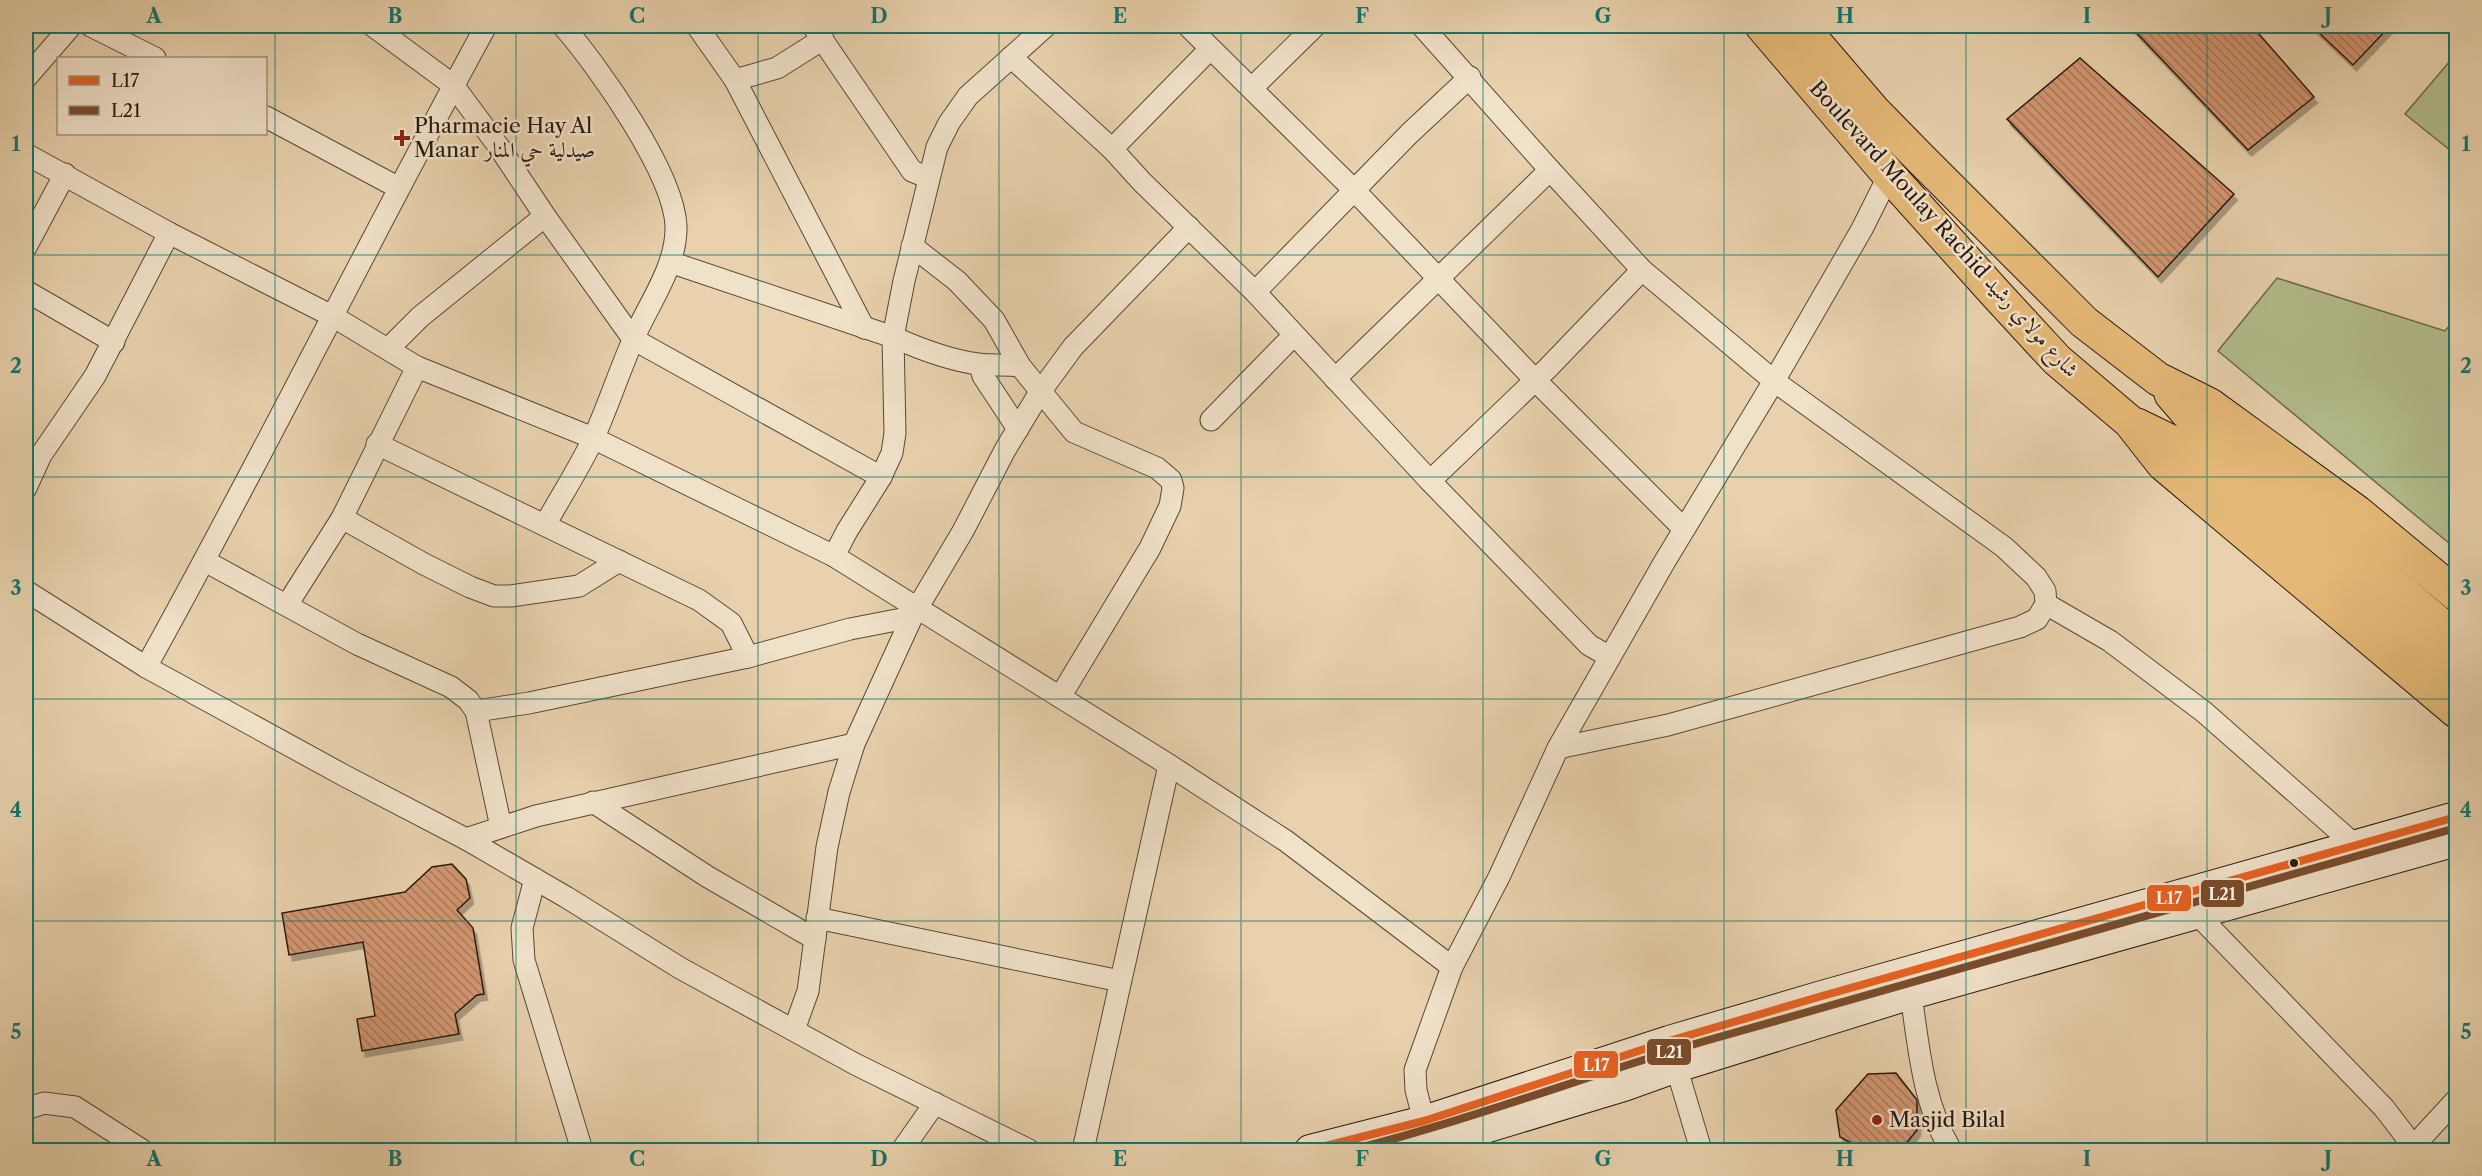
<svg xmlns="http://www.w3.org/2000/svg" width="2482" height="1176" viewBox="0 0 2482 1176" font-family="'Libre Caslon Text',Amiri,serif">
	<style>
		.green { fill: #b3bc8b; stroke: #6e6a4d; stroke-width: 1.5 }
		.building { fill: url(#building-back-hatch); stroke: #2a190f; stroke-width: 1.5; filter: url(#shadow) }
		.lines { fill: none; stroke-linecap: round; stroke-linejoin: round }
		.street-casing { stroke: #5a4736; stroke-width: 23 }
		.secondary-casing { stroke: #2a190f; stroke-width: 32 }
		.primary-casing { stroke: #2a190f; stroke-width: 35 }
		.street { stroke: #f0e1c9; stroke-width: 21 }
		.secondary { stroke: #f0e1c9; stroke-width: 30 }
		.primary { stroke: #e4b876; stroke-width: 33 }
		.bus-1-casing { stroke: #f0e1c9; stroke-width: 12 }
		.bus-2-casing { stroke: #f0e1c9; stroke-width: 12 }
		.bus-1 { stroke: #e86121; stroke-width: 8 }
		.bus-2 { stroke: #7a4b2a; stroke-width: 8 }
		.grid { fill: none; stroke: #0f766e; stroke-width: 1.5; stroke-opacity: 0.55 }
		.poi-dot { fill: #8f2418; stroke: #f0e1c9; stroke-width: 2 }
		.bus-dot { fill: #2a190f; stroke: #f0e1c9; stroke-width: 2 }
		.labels { text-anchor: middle; stroke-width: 5; stroke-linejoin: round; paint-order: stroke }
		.poi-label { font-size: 21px; fill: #2a190f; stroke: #f0e1c9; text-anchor: start }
		.street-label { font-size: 21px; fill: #2a190f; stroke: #f0e1c9 }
		.line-badge { stroke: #f0e1c9; stroke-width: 2 }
		.badge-label { font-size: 16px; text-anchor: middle; font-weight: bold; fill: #fff }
		.neatline { fill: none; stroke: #0f766e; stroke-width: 2 }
		.grid-label { font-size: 20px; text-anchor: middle; font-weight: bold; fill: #0f766e }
	</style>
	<defs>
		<pattern id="building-back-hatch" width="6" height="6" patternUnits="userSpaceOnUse" patternTransform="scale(1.5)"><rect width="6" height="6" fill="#d29772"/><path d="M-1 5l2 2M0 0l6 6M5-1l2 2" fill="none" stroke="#ab7a5c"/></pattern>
		<filter id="shadow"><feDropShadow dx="3.5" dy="6" stdDeviation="0" flood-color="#0004"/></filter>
	</defs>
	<rect width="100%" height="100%" fill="#e8d1ac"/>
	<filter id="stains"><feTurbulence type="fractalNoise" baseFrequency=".00333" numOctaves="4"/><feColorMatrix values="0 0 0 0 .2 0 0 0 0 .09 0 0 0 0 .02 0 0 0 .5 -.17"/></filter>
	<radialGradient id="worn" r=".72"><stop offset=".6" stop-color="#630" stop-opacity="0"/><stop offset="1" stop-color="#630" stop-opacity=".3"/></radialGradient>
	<!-- green -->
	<g class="green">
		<polygon points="2456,54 2456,155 2405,114"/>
		<polygon points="2277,278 2445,331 2456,318 2456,549 2218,351"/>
	</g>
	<!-- building -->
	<g class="building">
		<polygon points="2130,26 2252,26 2314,97 2248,150"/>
		<polygon points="2312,26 2390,26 2353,65"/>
		<polygon points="2080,58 2234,194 2158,277 2007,119"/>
		<polygon points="452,864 466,879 470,898 457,910 473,928 484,994 477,995 455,1014 459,1034 362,1051 357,1019 375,1016 363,942 289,955 282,913 405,892 432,867"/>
		<polygon points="1896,1073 1917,1100 1917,1130 1901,1150 1876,1150 1859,1147 1840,1137 1836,1110 1868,1074"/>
	</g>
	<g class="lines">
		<defs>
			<g id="street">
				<polyline points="91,26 155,58"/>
				<polyline points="373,26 453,85 499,147 545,216 633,339 881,477"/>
				<polyline points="697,26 735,80 864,328"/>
				<polyline points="813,26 912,171 929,178"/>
				<polyline points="1188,26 1354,190 1536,381 1684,529"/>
				<polyline points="1422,26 1550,170 1642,270 1774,381 2004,547 2036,577 2045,591 2046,604 2037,619 2020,627 1668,725 1558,748"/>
				<polyline points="1011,57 1112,149 1142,182 1255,292 1430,481 1589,645 1610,657"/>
				<polyline points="26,78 71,26"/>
				<polyline points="735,80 777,68 823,39"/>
				<polyline points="1252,88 1315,26"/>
				<polyline points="266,117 399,188"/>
				<polyline points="1112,149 1210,49"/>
				<polyline points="26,154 169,233 334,317 417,367 593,438 834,556 1169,765 1286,841 1452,967"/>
				<polyline points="912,246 957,281 994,320 1020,366"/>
				<polyline points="26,247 65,174"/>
				<path d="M 670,262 L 893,337 C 920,349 948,360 978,364 C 991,366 1006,364 1020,366 L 1074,432 L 1157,468 L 1171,480 L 1173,488 L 1170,506 L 1150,548 L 1060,697"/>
				<polyline points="26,291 114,342"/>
				<polyline points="1255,292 1410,133 1470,77"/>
				<polyline points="388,349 420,317 545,216"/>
				<polyline points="980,365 983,376 1018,429"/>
				<polyline points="1335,379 1550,170"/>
				<polyline points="1211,420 1294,335"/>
				<polyline points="377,444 699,600 731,623 748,657"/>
				<polyline points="1430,481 1547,369 1642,270"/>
				<polyline points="26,488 41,455 95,376 169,233"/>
				<polyline points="342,518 424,564 470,587 494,596 511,596 579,586 619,561"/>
				<path d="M 545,525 C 561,496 580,467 594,437 C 608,406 619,372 633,340 C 648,304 677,267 676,226 C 674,173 598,66 563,26"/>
				<polyline points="834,556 847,531 881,477 892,453 895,433 893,337 904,281 937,147 949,123 968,96 1046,26"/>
				<polyline points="205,561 357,644 451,687 468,700 476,711 501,827"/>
				<polyline points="26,591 146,667 345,776 466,839 566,897 680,968 855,1064 1029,1150"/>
				<polyline points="2046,604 2110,641 2204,712 2356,846"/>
				<polyline points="287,605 342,518 417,367"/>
				<path d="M 146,667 C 264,455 370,238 486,26"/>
				<polyline points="476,711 529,703 748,657 850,629 912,617"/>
				<polyline points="593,802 708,877 815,939"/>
				<polyline points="466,839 536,816 854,744"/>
				<polyline points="535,879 522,928 524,960 582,1150"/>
				<polyline points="2197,914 2384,1108 2404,1134 2413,1150"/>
				<polyline points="817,918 1120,981"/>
				<path d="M 1909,981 C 1918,1038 1921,1101 1951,1150"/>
				<polyline points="794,1030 808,991 827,847 839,792 854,744 912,617 963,531 1005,450 1040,392 1073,347 1189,227"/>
				<polyline points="1673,1056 1701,1150"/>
				<polyline points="26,1109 44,1103 75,1107 142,1150"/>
				<polyline points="1429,1132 1424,1121 1416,1090 1415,1070 1452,967 1499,877 1558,748 1665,561 1774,381 1862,229 1889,175"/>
				<polyline points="902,1150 935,1103"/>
				<polyline points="1083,1150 1169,765"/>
				<polyline points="2410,1150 2456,1100"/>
			</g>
			<g id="secondary">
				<polyline points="1310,1150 1424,1121 1669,1041 1822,996 2456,817"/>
				<polyline points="1412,1150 1624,1086 1677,1067 1911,994 2456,841"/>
			</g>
			<g id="primary">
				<polyline points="1762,26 1889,175 1997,295 2057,360 2130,422 2163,464 2456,711"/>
				<polyline points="1801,26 1873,110 1920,158 2084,322 2158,379 2210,405 2357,512 2456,594"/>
				<polyline points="2171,394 2196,423 2338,537 2456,638"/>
				<polyline points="2137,425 2178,445 2456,676"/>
			</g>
		</defs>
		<!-- street casing -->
		<use href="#street" class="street-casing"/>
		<!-- secondary casing -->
		<use href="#secondary" class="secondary-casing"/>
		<!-- primary casing -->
		<use href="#primary" class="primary-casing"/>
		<!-- street -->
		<use href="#street" class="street"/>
		<!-- secondary -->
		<use href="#secondary" class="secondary"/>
		<!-- primary -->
		<use href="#primary" class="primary"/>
		<defs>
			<polyline id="bus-1" points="1310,1150 1424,1121 1669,1041 1822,996 2456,817"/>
			<path id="bus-2" d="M 1351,1150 C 1470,1120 1586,1076 1705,1041 C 1955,968 2206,899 2456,828"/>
		</defs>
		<!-- bus-1 casing -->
		<use href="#bus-1" class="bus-1-casing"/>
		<!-- bus-2 casing -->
		<use href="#bus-2" class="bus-2-casing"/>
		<!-- bus-1 -->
		<use href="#bus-1" class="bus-1"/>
		<!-- bus-2 -->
		<use href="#bus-2" class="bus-2"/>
	</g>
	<!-- grid -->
	<path class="grid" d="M 275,26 L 275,1150M 516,26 L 516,1150M 758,26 L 758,1150M 999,26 L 999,1150M 1241,26 L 1241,1150M 1483,26 L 1483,1150M 1724,26 L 1724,1150M 1966,26 L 1966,1150M 2207,26 L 2207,1150M 26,255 L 2456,255M 26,477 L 2456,477M 26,699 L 2456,699M 26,921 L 2456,921"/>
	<!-- markers -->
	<g class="poi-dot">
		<path d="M399 129h6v6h6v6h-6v6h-6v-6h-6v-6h6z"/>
		<circle cx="1877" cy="1120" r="6"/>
	</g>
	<circle class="bus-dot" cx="2294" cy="863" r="5"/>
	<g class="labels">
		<!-- poi labels -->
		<g class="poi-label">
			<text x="414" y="133">Pharmacie Hay Al<tspan x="414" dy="24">Manar صيدلية حي المنار</tspan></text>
			<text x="1889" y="1127">Masjid Bilal</text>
		</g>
		<!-- street labels -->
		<g class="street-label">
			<text transform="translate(1944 229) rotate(48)" y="7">Boulevard Moulay Rachid شارع مولاي رشيد</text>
		</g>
	</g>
	<g class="line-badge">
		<rect x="2200" y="879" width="45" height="29" rx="6" fill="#7a4b2a"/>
		<rect x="2146" y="884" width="46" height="28" rx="6" fill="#e86121"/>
		<rect x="1646" y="1038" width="46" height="28" rx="6" fill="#7a4b2a"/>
		<rect x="1573" y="1050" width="46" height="29" rx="6" fill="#e86121"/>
	</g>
	<g class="badge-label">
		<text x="2222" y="900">L21</text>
		<text x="2169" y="904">L17</text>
		<text x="1669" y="1058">L21</text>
		<text x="1596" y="1071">L17</text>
	</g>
	<!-- margin -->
	<rect width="2482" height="1176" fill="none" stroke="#e8d1ac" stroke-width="66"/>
	<!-- legend -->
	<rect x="57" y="57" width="210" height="78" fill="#f0e1c9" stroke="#a1917f" stroke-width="1.5"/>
	<rect x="69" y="76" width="30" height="9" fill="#e86121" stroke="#a1917f" stroke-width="1.5"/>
	<text x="111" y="87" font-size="18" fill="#2a190f">L17</text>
	<rect x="69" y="106" width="30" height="9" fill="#7a4b2a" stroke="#a1917f" stroke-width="1.5"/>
	<text x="111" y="117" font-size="18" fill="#2a190f">L21</text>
	<rect x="33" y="33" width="2416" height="1110" class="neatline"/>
	<g class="grid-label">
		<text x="154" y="23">A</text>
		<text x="395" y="23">B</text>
		<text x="637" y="23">C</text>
		<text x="879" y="23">D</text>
		<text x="1120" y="23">E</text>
		<text x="1362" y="23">F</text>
		<text x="1603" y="23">G</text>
		<text x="1845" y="23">H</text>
		<text x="2087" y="23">I</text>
		<text x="2328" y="23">J</text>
		<text x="16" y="151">1</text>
		<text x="2466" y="151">1</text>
		<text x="16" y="373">2</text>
		<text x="2466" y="373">2</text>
		<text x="16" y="595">3</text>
		<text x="2466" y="595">3</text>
		<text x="16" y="817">4</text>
		<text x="2466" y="817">4</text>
		<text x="16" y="1039">5</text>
		<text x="2466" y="1039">5</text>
		<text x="154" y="1166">A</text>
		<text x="395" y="1166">B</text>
		<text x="637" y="1166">C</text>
		<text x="879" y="1166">D</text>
		<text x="1120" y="1166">E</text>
		<text x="1362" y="1166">F</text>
		<text x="1603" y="1166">G</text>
		<text x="1845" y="1166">H</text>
		<text x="2087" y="1166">I</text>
		<text x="2328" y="1166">J</text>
	</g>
	<rect width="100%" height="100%" filter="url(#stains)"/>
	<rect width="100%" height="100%" fill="url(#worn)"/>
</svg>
